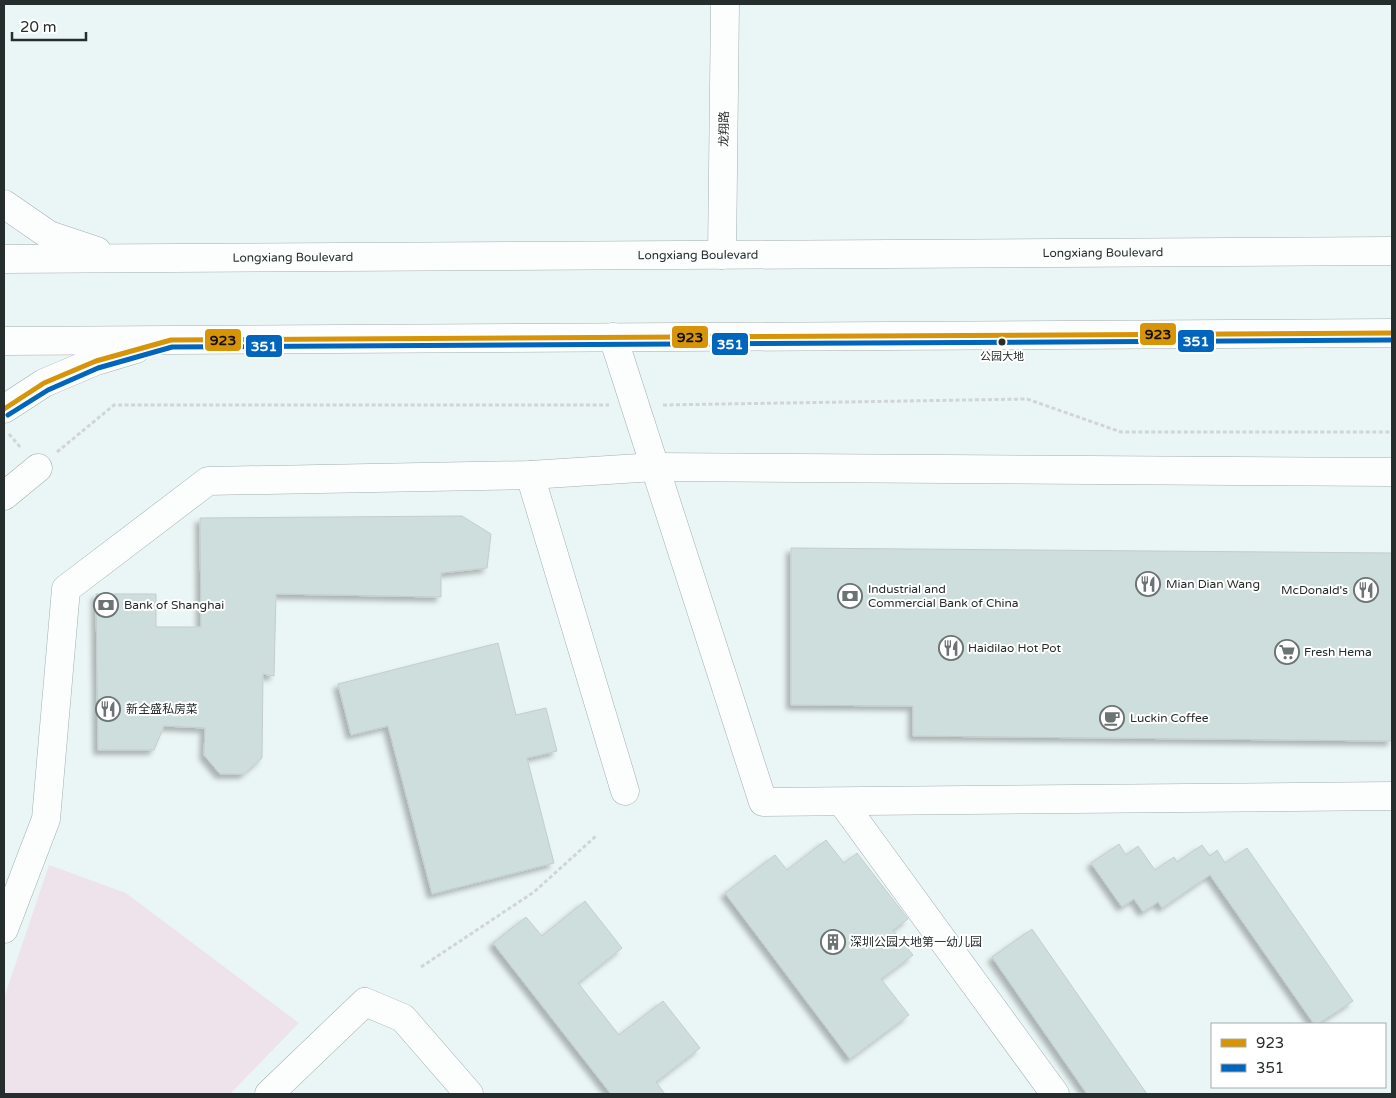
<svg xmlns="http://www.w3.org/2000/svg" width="1396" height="1098" viewBox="0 0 1396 1098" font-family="'Varela Round','Noto Sans SC',sans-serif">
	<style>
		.green { fill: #efe3eb }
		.building { fill: #cddedd; stroke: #c4cdcc; filter: url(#shadow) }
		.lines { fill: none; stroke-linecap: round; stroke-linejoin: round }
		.minor-casing { stroke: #a5aeae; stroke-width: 29 }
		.major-casing { stroke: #a5aeae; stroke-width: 29 }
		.path { stroke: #d1d5d5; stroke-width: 3; stroke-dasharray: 4 2.5; stroke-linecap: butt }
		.minor { stroke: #fcfefe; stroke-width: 28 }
		.major { stroke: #fcfefe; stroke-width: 28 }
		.bus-1-casing { stroke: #fff; stroke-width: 9 }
		.bus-2-casing { stroke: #fff; stroke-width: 9 }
		.bus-1 { stroke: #d89407; stroke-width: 5 }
		.bus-2 { stroke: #0065bd; stroke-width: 5 }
		.bus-dot { fill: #262d2d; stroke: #fff; stroke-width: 2 }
		.labels { text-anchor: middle; stroke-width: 4; stroke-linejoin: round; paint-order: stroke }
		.bus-label { font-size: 11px; fill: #262d2d; stroke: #fff }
		.street-label { font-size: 12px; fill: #262d2d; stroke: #fff }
		.poi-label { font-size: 12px; fill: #262d2d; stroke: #fff; text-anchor: start }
		.line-badge { stroke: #fff; stroke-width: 2 }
		.badge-label { font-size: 14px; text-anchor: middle; font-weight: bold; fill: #fff }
		.pale-badge-label { font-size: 14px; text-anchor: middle; font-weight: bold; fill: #111 }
	</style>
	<defs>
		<filter id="shadow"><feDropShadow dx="-4.5" dy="4.5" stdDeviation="2.5" flood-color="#0004"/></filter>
	</defs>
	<rect width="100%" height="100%" fill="#eaf6f5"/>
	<!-- green -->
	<polygon class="green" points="49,865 126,893 299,1023 230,1094 4,1094 4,998"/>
	<!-- building -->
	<g class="building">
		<polygon points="462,516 491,534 487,568 441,573 441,597 276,594 274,676 263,674 262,758 244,774 220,774 204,755 205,728 164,726 154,750 98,750 96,594 156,594 156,627 201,627 200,518"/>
		<polygon points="791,548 1392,553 1392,741 913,736 913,706 791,705"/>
		<polygon points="498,643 516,715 546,708 557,751 527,758 554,863 432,894 388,726 351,735 338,684"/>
		<polygon points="826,840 844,863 857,853 908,919 893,930 913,955 881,979 909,1015 850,1059 725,893 775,855 787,870"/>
		<polygon points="1119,844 1126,855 1138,846 1155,870 1174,857 1177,862 1202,845 1210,856 1217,850 1225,863 1247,848 1353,1001 1318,1024 1314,1024 1210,875 1162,908 1158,902 1143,912 1134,899 1122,907 1091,863"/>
		<polygon points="585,901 622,948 578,983 619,1035 663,1001 700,1048 656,1082 665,1094 611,1094 493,943 526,917 542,936"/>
		<polygon points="1032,929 1147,1094 1087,1094 992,957"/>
	</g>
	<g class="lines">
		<defs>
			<g id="minor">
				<polyline points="722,255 725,4"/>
				<polyline points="613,337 763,802 1392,796"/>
				<polyline points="530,475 625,791"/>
				<polyline points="4,496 38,468"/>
				<polyline points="842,802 1055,1094"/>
				<polyline points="4,929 46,819 66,589 208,481 530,475 655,467 1392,472"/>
				<polyline points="269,1094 365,1002 403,1018 469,1094"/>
			</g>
			<g id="major">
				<polyline points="4,204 49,235 97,251"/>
				<path id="s1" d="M 4,259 L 1392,251"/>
				<polyline points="4,341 1392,333"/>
				<polyline points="4,409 44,383 96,361 136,349"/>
			</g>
		</defs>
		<!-- minor casing -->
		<use href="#minor" class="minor-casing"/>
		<!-- major casing -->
		<use href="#major" class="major-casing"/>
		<!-- path -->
		<g class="path">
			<polyline points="663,405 1027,399 1121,432 1392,432"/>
			<polyline points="9,434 21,448"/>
			<polyline points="57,452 114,405 609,405"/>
			<polyline points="421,967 534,892 596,836"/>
		</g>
		<!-- minor -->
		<use href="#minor" class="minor"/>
		<!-- major -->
		<use href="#major" class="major"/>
		<defs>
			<polyline id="bus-1" points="4,409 44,383 96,361 171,340 1392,333"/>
			<polyline id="bus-2" points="8,415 48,390 98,368 172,347 1392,340"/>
		</defs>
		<!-- bus-1 casing -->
		<use href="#bus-1" class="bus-1-casing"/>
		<!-- bus-2 casing -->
		<use href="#bus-2" class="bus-2-casing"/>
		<!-- bus-1 -->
		<use href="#bus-1" class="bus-1"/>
		<!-- bus-2 -->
		<use href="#bus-2" class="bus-2"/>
	</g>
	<!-- icons -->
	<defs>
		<symbol id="restaurant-ring" viewBox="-11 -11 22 22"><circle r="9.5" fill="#fff" stroke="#6b7373" stroke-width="1.5"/><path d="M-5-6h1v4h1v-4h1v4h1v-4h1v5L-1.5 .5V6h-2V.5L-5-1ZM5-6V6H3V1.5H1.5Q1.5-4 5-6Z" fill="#6b7373"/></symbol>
		<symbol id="bank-ring" viewBox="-11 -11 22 22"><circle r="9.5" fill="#fff" stroke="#6b7373" stroke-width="1.5"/><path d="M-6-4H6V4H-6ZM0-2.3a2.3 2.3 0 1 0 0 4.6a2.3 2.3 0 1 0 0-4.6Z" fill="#6b7373"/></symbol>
		<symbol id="supermarket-ring" viewBox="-11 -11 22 22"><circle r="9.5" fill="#fff" stroke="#6b7373" stroke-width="1.5"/><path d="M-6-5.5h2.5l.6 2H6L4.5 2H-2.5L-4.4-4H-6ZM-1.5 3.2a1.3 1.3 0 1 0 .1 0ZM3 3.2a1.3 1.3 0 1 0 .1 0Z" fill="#6b7373"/></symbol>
		<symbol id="cafe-ring" viewBox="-11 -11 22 22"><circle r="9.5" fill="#fff" stroke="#6b7373" stroke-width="1.5"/><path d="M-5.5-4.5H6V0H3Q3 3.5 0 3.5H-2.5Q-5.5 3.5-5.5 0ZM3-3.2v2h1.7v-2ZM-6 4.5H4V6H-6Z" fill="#6b7373"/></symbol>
		<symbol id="building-ring" viewBox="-11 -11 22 22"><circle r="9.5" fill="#fff" stroke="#6b7373" stroke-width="1.5"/><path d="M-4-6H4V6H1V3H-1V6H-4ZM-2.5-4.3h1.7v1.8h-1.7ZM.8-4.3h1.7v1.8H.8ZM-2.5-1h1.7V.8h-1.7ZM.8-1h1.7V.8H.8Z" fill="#6b7373"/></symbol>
	</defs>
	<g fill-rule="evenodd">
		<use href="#restaurant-ring" x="1134" y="570" width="28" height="28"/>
		<use href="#restaurant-ring" x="1352" y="576" width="28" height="28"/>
		<use href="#bank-ring" x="836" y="582" width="28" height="28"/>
		<use href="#bank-ring" x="92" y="591" width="28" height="28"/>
		<use href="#restaurant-ring" x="937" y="634" width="28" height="28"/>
		<use href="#supermarket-ring" x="1273" y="638" width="28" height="28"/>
		<use href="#restaurant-ring" x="94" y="695" width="28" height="28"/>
		<use href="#cafe-ring" x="1098" y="704" width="28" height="28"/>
		<use href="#building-ring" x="819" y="928" width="28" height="28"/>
	</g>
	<!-- markers -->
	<circle class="bus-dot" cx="1002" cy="342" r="4.5"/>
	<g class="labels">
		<!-- bus labels -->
		<g class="bus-label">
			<text x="1002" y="360">公园大地</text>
		</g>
		<!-- street labels -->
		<g class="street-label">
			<text transform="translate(724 129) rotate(-89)" y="4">龙翔路</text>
			<text dy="4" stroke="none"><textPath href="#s1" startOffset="1099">Longxiang Boulevard</textPath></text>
			<text dy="4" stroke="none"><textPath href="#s1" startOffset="694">Longxiang Boulevard</textPath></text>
			<text dy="4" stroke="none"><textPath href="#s1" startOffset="289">Longxiang Boulevard</textPath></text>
		</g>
		<!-- poi labels -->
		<g class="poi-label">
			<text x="1166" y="588">Mian Dian Wang</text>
			<text x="868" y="593">Industrial and<tspan x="868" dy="14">Commercial Bank of China</tspan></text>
			<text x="1348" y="594" text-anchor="end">McDonald's</text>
			<text x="124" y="609">Bank of Shanghai</text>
			<text x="968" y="652">Haidilao Hot Pot</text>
			<text x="1304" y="656">Fresh Hema</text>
			<text x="126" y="713">新全盛私房菜</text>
			<text x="1130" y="722">Luckin Coffee</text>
			<text x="850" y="946">深圳公园大地第一幼儿园</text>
		</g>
	</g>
	<g class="line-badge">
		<rect x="1139" y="322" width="38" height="24" rx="5" fill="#d89407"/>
		<rect x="671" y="325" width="38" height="24" rx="5" fill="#d89407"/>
		<rect x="204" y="328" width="38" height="24" rx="5" fill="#d89407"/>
		<rect x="1177" y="329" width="38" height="24" rx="5" fill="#0065bd"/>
		<rect x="711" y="332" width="38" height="24" rx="5" fill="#0065bd"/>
		<rect x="245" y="334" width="38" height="24" rx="5" fill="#0065bd"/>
	</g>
	<g class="badge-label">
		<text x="1196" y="346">351</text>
		<text x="730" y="349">351</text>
		<text x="264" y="351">351</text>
	</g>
	<g class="pale-badge-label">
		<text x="1158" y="339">923</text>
		<text x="690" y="342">923</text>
		<text x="223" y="345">923</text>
	</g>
	<!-- border -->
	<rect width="1396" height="1098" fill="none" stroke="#262d2d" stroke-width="10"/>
	<!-- legend -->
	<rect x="1211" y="1023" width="175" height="65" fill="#ffffff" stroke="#a8abab"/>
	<rect x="1221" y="1039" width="25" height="8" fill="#d89407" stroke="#a8abab"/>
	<text x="1256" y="1048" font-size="15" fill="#262d2d">923</text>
	<rect x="1221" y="1064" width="25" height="8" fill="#0065bd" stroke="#a8abab"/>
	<text x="1256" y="1073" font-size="15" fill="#262d2d">351</text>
	<!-- scale -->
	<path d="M12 32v8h74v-8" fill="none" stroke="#262d2d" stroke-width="2.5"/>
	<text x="20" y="32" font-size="15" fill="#262d2d" stroke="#ffffff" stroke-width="4" paint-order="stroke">20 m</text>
</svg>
